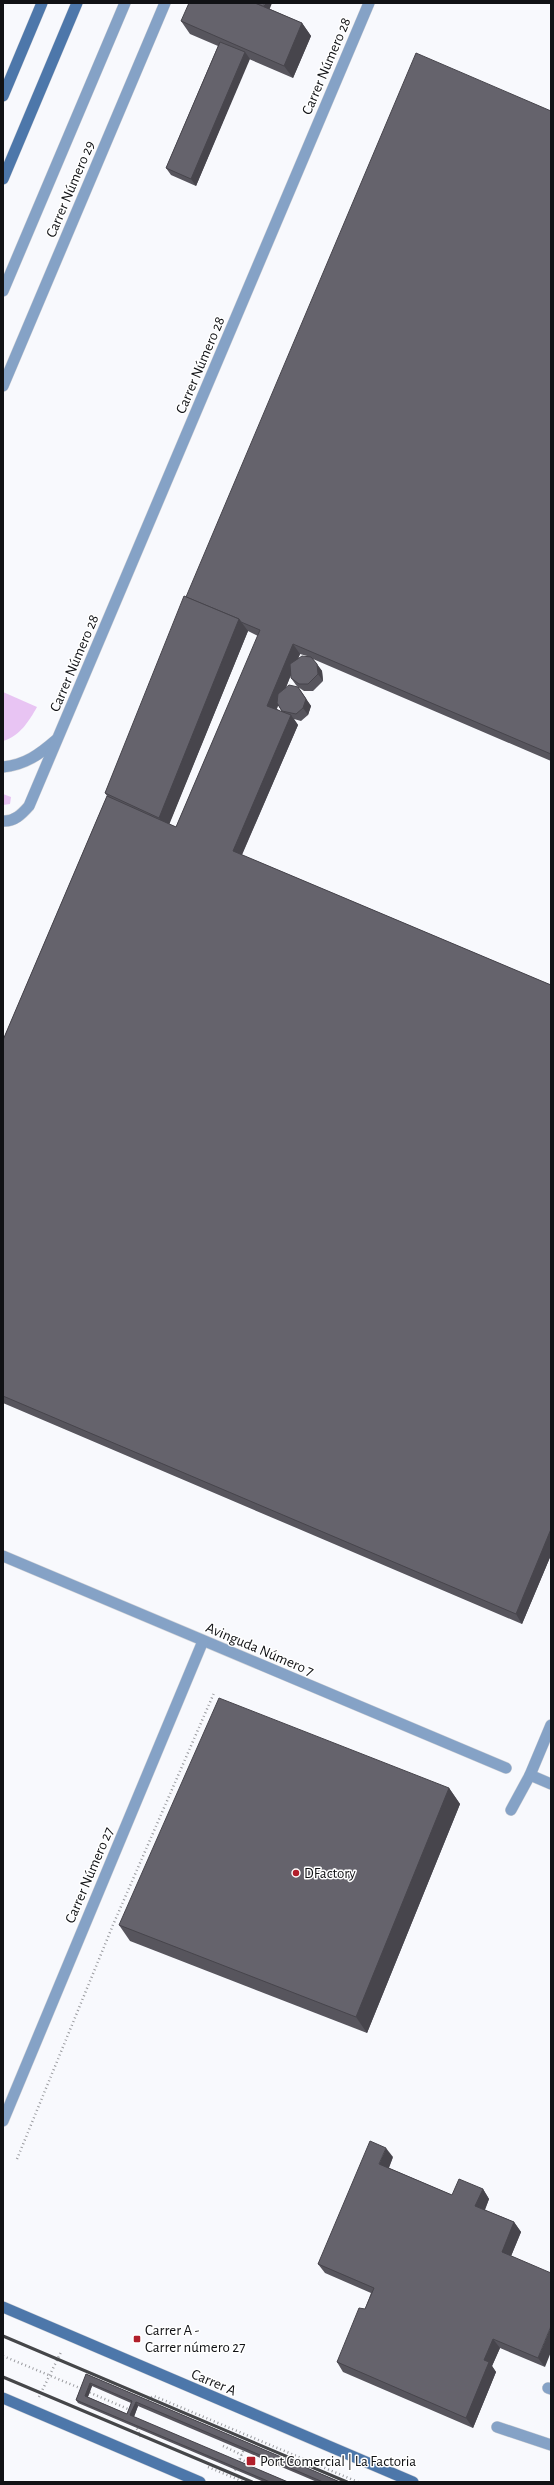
<svg xmlns="http://www.w3.org/2000/svg" width="554" height="2485" viewBox="0 0 554 2485" font-family="'Alegreya Sans',sans-serif">
	<style>
		.green { fill: #e8c4f3 }
		.lines { fill: none; stroke-linecap: round; stroke-linejoin: round }
		.service-casing { stroke: #d3d4d8; stroke-width: 12 }
		.minor-casing { stroke: #d3d4d8; stroke-width: 12 }
		.secondary-casing { stroke: #d3d4d8; stroke-width: 12 }
		.path { stroke: #9a9b9f; stroke-width: 2.5; stroke-dasharray: 1 3; stroke-linecap: butt }
		.service { stroke: #85a2c6; stroke-width: 11 }
		.minor { stroke: #85a2c6; stroke-width: 11 }
		.secondary { stroke: #4d77aa; stroke-width: 11 }
		.rail { stroke: #454649; stroke-width: 3 }
		.wall { fill: #57555d; fill-rule: evenodd }
		.shaded-wall { fill: #47454c }
		.building { fill: #65636c; stroke: #47454c; fill-rule: evenodd }
		.poi-dot { fill: #b11f2b; stroke: #fff; stroke-width: 1.5 }
		.labels { text-anchor: middle; stroke-width: 3; stroke-linejoin: round; paint-order: stroke }
		.street-label { font-size: 15px; fill: #111215; stroke: #fff }
		.poi-label { font-size: 15px; fill: #111215; stroke: #fff; text-anchor: start }
	</style>
	<rect width="100%" height="100%" fill="#f8f9fd"/>
	<!-- green -->
	<g class="green">
		<path d="M 3,692 L 37,707 C 29,721 20,736 3,741 Z"/>
		<polygon points="3,794 11,797 10,804 3,805"/>
	</g>
	<g class="lines">
		<defs>
			<g id="service">
				<polyline points="3,291 125,3"/>
				<polyline points="3,386 165,3"/>
				<polyline points="3,1556 506,1768"/>
				<polyline points="551,1725 530,1775 551,1784"/>
				<polyline points="511,1810 530,1775"/>
				<polyline points="548,2388 551,2389"/>
				<polyline points="497,2427 551,2445"/>
			</g>
			<g id="minor">
				<path d="M 3,767 C 25,765 40,754 56,740"/>
				<path d="M 3,821 C 14,822 22,814 29,806 L 369,3"/>
				<polyline points="3,2121 203,1641"/>
			</g>
			<g id="secondary">
				<polyline points="3,96 42,3"/>
				<polyline points="3,179 77,3"/>
				<polyline points="3,2307 413,2482"/>
				<polyline points="3,2398 200,2482"/>
			</g>
		</defs>
		<!-- service casing -->
		<use href="#service" class="service-casing"/>
		<!-- minor casing -->
		<use href="#minor" class="minor-casing"/>
		<!-- secondary casing -->
		<use href="#secondary" class="secondary-casing"/>
		<!-- path -->
		<g class="path">
			<polyline points="17,2159 113,1925 214,1693"/>
			<polyline points="3,2356 82,2389"/>
			<polyline points="86,2391 128,2409 129,2413"/>
			<polyline points="39,2397 61,2352"/>
			<polyline points="144,2401 154,2396 358,2482"/>
			<polyline points="135,2425 142,2439"/>
			<polyline points="223,2446 242,2455"/>
			<polyline points="240,2459 258,2467"/>
			<polyline points="238,2463 248,2440"/>
			<polyline points="208,2467 244,2482"/>
			<polyline points="233,2474 236,2468"/>
		</g>
		<!-- service -->
		<use href="#service" class="service"/>
		<!-- minor -->
		<use href="#minor" class="minor"/>
		<!-- secondary -->
		<use href="#secondary" class="secondary"/>
		<!-- rail -->
		<g class="rail">
			<polyline points="3,2336 347,2482"/>
			<polyline points="3,2377 252,2482"/>
		</g>
	</g>
	<!-- wall -->
	<g class="wall">
		<polygon points="270,9 302,23 311,36 293,78 249,59 196,186 171,175 166,168 218,46 190,34 181,21"/>
		<path d="M 551,111 L 551,761 L 313,659 L 322,671 L 323,681 L 313,691 L 304,691 L 298,687 L 311,706 L 308,715 L 301,721 L 294,719 L 298,725 L 242,855 L 551,985 L 551,1555 L 522,1624 L 3,1403 L 3,1040 L 107,796 L 105,793 L 186,597 ZM 248,631 L 258,636 L 176,827 L 169,824 ZM 300,654 L 307,656 L 298,659 ZM 291,674 L 291,678 L 296,685 L 298,687 L 286,688 ZM 278,705 L 282,712 L 277,709 Z"/>
		<polygon points="449,1788 460,1804 367,2033 130,1941 119,1925"/>
		<polygon points="393,2157 389,2168 452,2195 483,2189 489,2199 485,2210 514,2222 521,2232 511,2256 545,2367 500,2348 492,2366 496,2372 473,2428 343,2372 337,2362 365,2309 371,2293 325,2273 318,2264"/>
		<path d="M 86,2374 L 340,2482 L 317,2482 L 138,2406 L 134,2417 L 288,2482 L 264,2482 L 78,2403 L 76,2400 ZM 92,2386 L 131,2403 L 127,2414 L 88,2397 Z"/>
	</g>
	<!-- shaded-wall -->
	<g class="shaded-wall">
		<polygon points="265,3 272,3 267,16 262,9"/>
		<polygon points="302,23 311,36 293,78 284,66"/>
		<polygon points="245,52 250,59 196,186 191,179"/>
		<polygon points="239,619 248,631 167,830 159,818"/>
		<polygon points="293,644 300,654 274,715 267,706"/>
		<polygon points="317,664 322,671 323,681 318,674"/>
		<polygon points="298,687 311,706 308,715 303,708"/>
		<polygon points="291,715 298,725 239,861 233,851"/>
		<polygon points="551,1529 551,1555 522,1624 516,1614"/>
		<polygon points="449,1788 460,1804 367,2033 356,2017"/>
		<polygon points="386,2148 393,2157 386,2174 379,2164"/>
		<polygon points="483,2189 489,2199 482,2216 475,2206"/>
		<polygon points="514,2222 521,2232 509,2261 502,2252"/>
		<polygon points="551,2326 551,2352 545,2367 538,2358"/>
		<polygon points="493,2339 500,2348 492,2366 496,2372 473,2428 466,2418 484,2360"/>
		<polygon points="90,2383 92,2386 87,2399 85,2396"/>
		<polygon points="136,2402 138,2406 133,2419 130,2415"/>
	</g>
	<!-- building -->
	<g class="building">
		<polygon points="189,3 255,3 302,23 284,66 181,21"/>
		<polygon points="255,3 265,3 263,6"/>
		<polygon points="220,42 245,52 191,179 166,168"/>
		<polygon points="416,53 551,111 551,754 293,644 267,706 291,715 233,851 551,985 551,1529 516,1614 3,1396 3,1040 107,796 176,827 260,630 241,622 239,619 186,597"/>
		<polygon points="184,596 239,619 159,818 105,793"/>
		<polygon points="302,656 311,657 317,664 318,674 308,684 299,684 291,678 290,664"/>
		<polygon points="289,685 298,687 306,699 303,708 296,714 282,711 277,703 278,694"/>
		<polygon points="219,1698 449,1788 356,2017 119,1925"/>
		<polygon points="370,2141 386,2148 379,2164 452,2195 459,2179 483,2189 475,2206 514,2222 502,2252 551,2273 551,2326 538,2358 493,2339 484,2360 489,2362 466,2418 337,2362 359,2308 365,2309 374,2288 318,2264"/>
		<path d="M 86,2374 L 340,2482 L 323,2482 L 136,2402 L 130,2415 L 288,2482 L 270,2482 L 76,2400 ZM 90,2383 L 132,2401 L 127,2414 L 85,2396 Z"/>
	</g>
	<!-- markers -->
	<g class="poi-dot">
		<circle cx="296" cy="1873" r="4"/>
		<rect x="133" y="2335" width="8" height="8" rx="2"/>
		<rect x="246" y="2456" width="10" height="10" rx="2"/>
	</g>
	<g class="labels">
		<!-- street labels -->
		<g class="street-label">
			<text transform="translate(326 66) rotate(-67)" y="5">Carrer Número 28</text>
			<text transform="translate(70 189) rotate(-67)" y="5">Carrer Número 29</text>
			<text transform="translate(200 365) rotate(-67)" y="5">Carrer Número 28</text>
			<text transform="translate(74 663) rotate(-67)" y="5">Carrer Número 28</text>
			<text transform="translate(260 1649) rotate(23)" y="5">Avinguda Número 7</text>
			<text transform="translate(89 1875) rotate(-67)" y="5">Carrer Número 27</text>
			<text transform="translate(214 2382) rotate(23)" y="5">Carrer A</text>
		</g>
		<!-- poi labels -->
		<g class="poi-label">
			<text x="304" y="1878">DFactory</text>
			<text x="145" y="2335">Carrer A -<tspan x="145" dy="17">Carrer número 27</tspan></text>
			<text x="260" y="2466">Port Comercial | La Factoria</text>
		</g>
	</g>
	<!-- border -->
	<rect width="554" height="2485" fill="none" stroke="#111215" stroke-width="8"/>
</svg>
